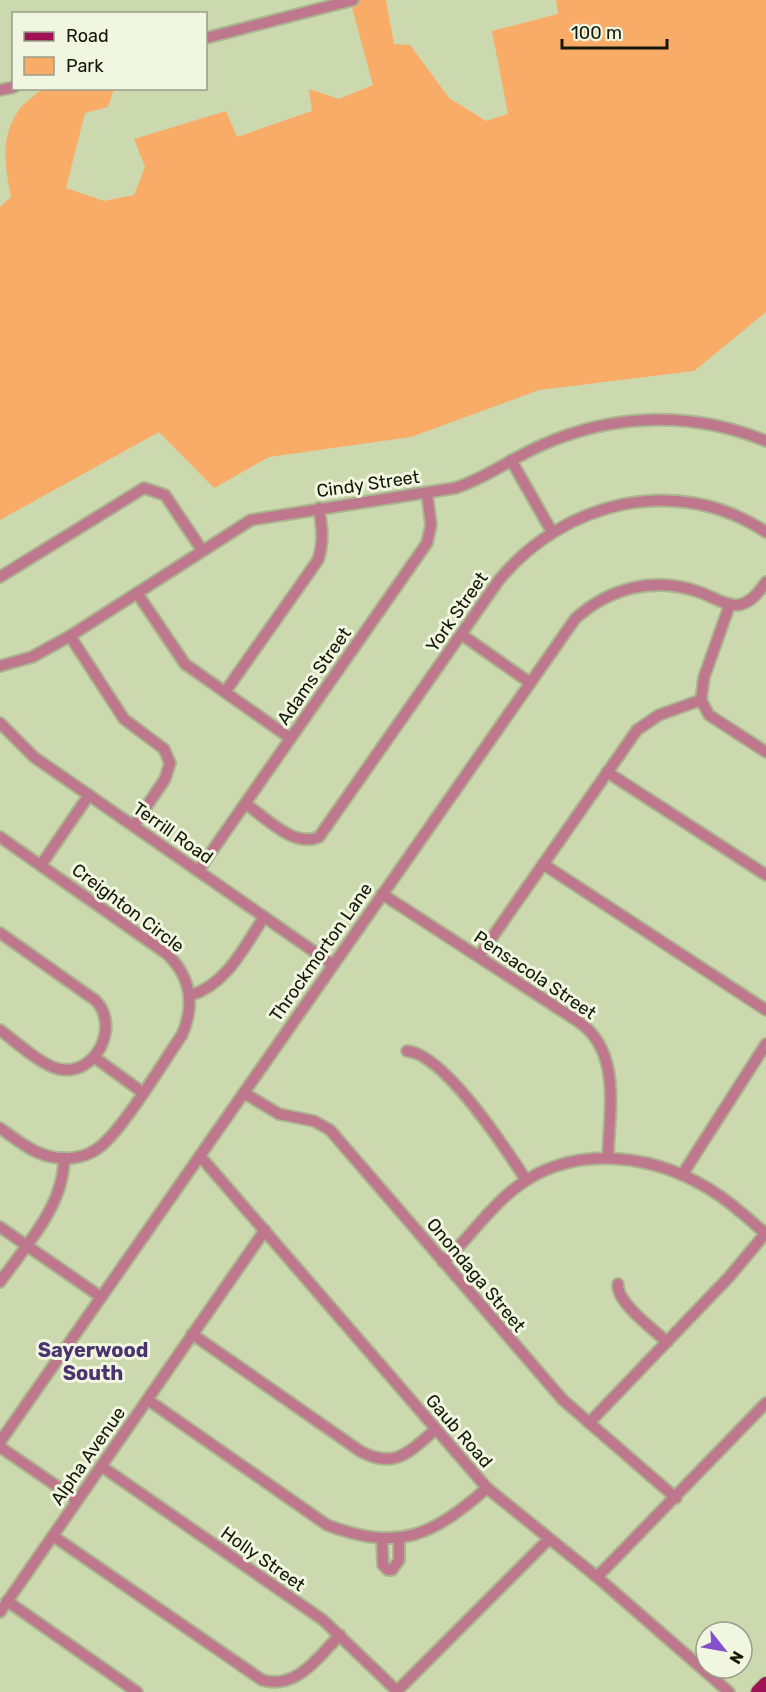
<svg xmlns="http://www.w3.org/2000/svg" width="766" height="1692" viewBox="0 0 766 1692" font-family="Rubik,sans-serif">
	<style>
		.green { fill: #f9ab68 }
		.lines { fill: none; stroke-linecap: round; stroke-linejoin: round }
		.minor-casing { stroke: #abb58f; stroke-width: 14 }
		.major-casing { stroke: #abb58f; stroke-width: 16 }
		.minor { stroke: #bf778d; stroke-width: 10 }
		.major { stroke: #a01256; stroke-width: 14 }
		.labels { text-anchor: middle; stroke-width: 6; stroke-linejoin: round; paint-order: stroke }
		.street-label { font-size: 18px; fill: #141808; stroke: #f0f6e0 }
		.neighbourhood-label { font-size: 20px; font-weight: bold; fill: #4a336e; stroke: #f0f6e0 }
	</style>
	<rect width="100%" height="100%" fill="#ccd8ad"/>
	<!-- green -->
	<path class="green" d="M 350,0 L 386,0 L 394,44 L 410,45 L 449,98 L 486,121 L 508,114 L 492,31 L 558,14 L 556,0 L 766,0 L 766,312 L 694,371 L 539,390 L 411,437 L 269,457 L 214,488 L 159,432 L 0,520 L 0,207 L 11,197 C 4,161 0,136 21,107 C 29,100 36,92 47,88 L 114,89 L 108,107 L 85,113 L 66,188 L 104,201 L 134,195 L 145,167 L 134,139 L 226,111 L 237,137 L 312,111 L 309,89 L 339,99 L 373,85 Z"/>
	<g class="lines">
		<defs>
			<g id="minor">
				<polyline points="206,38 353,0"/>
				<polyline points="0,90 14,87"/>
				<polyline points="511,460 552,532"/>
				<polyline points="0,577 144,488 165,495 202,550"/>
				<polyline points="137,593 185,664 290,738"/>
				<polyline points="730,604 704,677 701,700 709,715 766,752"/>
				<polyline points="462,635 529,682"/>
				<polyline points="70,636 124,719 164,749 170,763 165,779 134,825"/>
				<path d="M 0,666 L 32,657 L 70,636 L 251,520 L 455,488 C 486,478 512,458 542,445 C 614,413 693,411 766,441"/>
				<path d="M 225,692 L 318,560 C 324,542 322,527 319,508"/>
				<polyline points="0,723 34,757 332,964"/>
				<polyline points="607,772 766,875"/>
				<path d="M 246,804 C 266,818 294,848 319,837 L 499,580 C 564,501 677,473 766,532"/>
				<path d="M 0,837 L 167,954 C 191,977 195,1005 182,1035 C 163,1062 121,1133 97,1149 C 84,1158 67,1160 52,1157 C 32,1153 16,1139 0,1128"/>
				<polyline points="543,864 766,1010"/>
				<polyline points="41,865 89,795"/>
				<polyline points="198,871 427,543 431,525 427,493"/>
				<path d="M 382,894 L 579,1022 C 622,1052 609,1111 608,1157"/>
				<path d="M 0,933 L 95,1000 C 121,1025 96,1077 59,1069 C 42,1066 15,1041 0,1030"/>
				<polyline points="479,956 637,730 659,715 701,700"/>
				<path d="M 191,995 C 227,984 244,947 264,917"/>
				<path d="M 407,1051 C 444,1054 506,1149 526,1180"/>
				<polyline points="94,1057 142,1092"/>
				<polyline points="244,1093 279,1114 314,1121 330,1130 563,1400 676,1498"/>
				<polyline points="200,1156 487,1488 597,1577 729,1692"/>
				<polyline points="682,1175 766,1044"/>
				<polyline points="0,1227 101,1297"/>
				<path d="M 443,1262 C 469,1239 487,1210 514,1189 C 575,1141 659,1154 720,1196 C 736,1207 751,1221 766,1234"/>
				<path d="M 0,1282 C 26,1245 64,1206 64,1158"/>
				<path d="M 618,1284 C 616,1302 653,1329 667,1342"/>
				<path d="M 192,1334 L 360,1451 C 395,1470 409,1452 436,1429"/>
				<path d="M 148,1400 L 327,1525 C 399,1552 432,1536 487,1488"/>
				<polyline points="589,1423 729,1277 765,1234"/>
				<path d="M 0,1442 L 575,619 C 609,588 654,576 699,592 C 711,596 726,606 738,605 C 751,603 759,592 766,582"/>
				<polyline points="0,1447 77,1500"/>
				<polyline points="101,1466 323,1620 397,1691"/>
				<path d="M 53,1536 L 262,1680 C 297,1690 318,1657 340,1635"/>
				<polyline points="382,1538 383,1565 388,1570 392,1570 399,1560 399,1538"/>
				<polyline points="597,1577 766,1403"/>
				<polyline points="7,1601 137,1692"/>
				<polyline points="0,1612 265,1230"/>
				<polyline points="396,1692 549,1539"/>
			</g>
			<polyline id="major" points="758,1692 766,1684"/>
		</defs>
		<!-- minor casing -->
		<use href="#minor" class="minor-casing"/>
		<!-- major casing -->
		<use href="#major" class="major-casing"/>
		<!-- minor -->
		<use href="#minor" class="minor"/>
		<!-- major -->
		<use href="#major" class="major"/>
	</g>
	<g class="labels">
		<!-- street labels -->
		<g class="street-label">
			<text transform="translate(368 484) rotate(-8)" y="6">Cindy Street</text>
			<text transform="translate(457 612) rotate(-55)" y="6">York Street</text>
			<text transform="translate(314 676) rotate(-55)" y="6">Adams Street</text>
			<text transform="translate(173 833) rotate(35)" y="6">Terrill Road</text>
			<text transform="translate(128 908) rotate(37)" y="6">Creighton Circle</text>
			<text transform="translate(321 952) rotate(-55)" y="6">Throckmorton Lane</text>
			<text transform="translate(535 975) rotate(34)" y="6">Pensacola Street</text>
			<text transform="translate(476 1275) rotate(50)" y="6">Onondaga Street</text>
			<text transform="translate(459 1431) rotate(49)" y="6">Gaub Road</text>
			<text transform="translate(88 1456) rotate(-55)" y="6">Alpha Avenue</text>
			<text transform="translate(263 1559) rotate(35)" y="6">Holly Street</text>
		</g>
		<!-- neighbourhood labels -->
		<g class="neighbourhood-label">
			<text x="93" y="1357">Sayerwood<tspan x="93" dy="23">South</tspan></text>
		</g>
	</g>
	<!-- legend -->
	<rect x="12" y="12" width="195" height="78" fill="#f0f6e0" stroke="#989d8a" stroke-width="1.5"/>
	<rect x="24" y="32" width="30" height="9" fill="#a01256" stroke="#989d8a" stroke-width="1.5"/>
	<text x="66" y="42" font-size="18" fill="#141808">Road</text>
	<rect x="24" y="57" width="30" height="18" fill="#f9ab68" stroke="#989d8a" stroke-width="1.5"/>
	<text x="66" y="72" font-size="18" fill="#141808">Park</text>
	<!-- north arrow -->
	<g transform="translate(724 1650) rotate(121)"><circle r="28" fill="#f0f6e0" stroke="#989d8a" stroke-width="1.5"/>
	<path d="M0-4.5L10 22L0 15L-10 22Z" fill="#8451ca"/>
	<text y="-9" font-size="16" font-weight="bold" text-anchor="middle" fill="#141808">N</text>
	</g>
	<!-- scale -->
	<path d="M562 39v9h105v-9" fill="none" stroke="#141808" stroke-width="3"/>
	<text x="571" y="39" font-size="18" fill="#141808" stroke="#f0f6e0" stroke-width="4.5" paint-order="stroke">100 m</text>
</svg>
